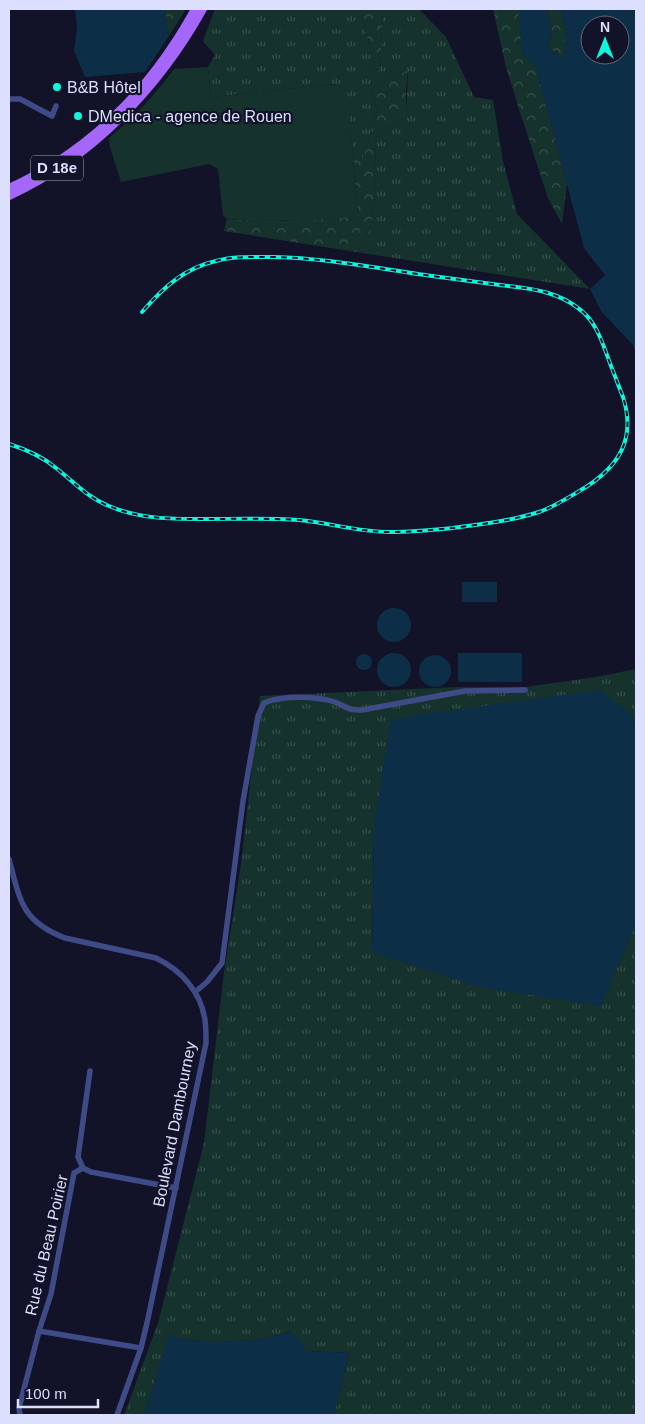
<svg xmlns="http://www.w3.org/2000/svg" width="645" height="1424" viewBox="0 0 645 1424" font-family="Helvetica,sans-serif">
	<style>
		.grass { fill: url(#grass-tufts) }
		.forest { fill: url(#forest-crowns) }
		.green { fill: #15332c }
		.water { fill: #0d2e47; fill-rule: evenodd }
		.lines { fill: none; stroke-linecap: round; stroke-linejoin: round }
		.minor { stroke: #3f4b86; stroke-width: 5.5 }
		.major { stroke: #a467f9; stroke-width: 8 }
		.rail-casing { stroke: #10f5dd; stroke-width: 4 }
		.rail { stroke: #121329; stroke-width: 2; stroke-dasharray: 5.5; stroke-linecap: butt }
		.poi-dot { fill: #10f5dd; stroke: #121329; stroke-width: 2 }
		.labels { text-anchor: middle; stroke-width: 4.5; stroke-linejoin: round; paint-order: stroke }
		.shield { fill: #121329; stroke: #9fa2be; stroke-width: 1 }
		.shield-label { font-size: 15px; font-weight: bold; fill: #dcdffe }
		.poi-label { font-size: 16px; fill: #dcdffe; stroke: #121329; text-anchor: start }
		.street-label { font-size: 16px; fill: #dcdffe; stroke: #121329 }
	</style>
	<defs>
		<pattern id="grass-tufts" width="24" height="20" patternUnits="userSpaceOnUse" patternTransform="scale(1.25)"><rect width="24" height="20" fill="#15332c"/><path d="M3 7l-1-3M5 7V3M7 7l1-3M15 17l-1-3M17 17v-4M19 17l1-3" fill="none" stroke="#36504c"/></pattern>
		<pattern id="forest-crowns" width="20" height="18" patternUnits="userSpaceOnUse" patternTransform="scale(1.25)"><rect width="20" height="18" fill="#15332c"/><path d="M2 6a3 3 0 1 1 6 0M12 15a3 3 0 1 1 6 0" fill="none" stroke="#36504c"/></pattern>
	</defs>
	<rect width="100%" height="100%" fill="#121329"/>
	<!-- grass -->
	<g class="grass">
		<polygon points="215,9 360,9 375,68 380,72 383,9 419,9 446,37 474,97 493,100 503,161 517,214 590,289 356,252 370,230 374,205 376,138 386,129 406,115 408,70 371,89 377,110 363,158 353,156 346,89 338,84 211,97 208,67 215,55 203,41"/>
		<polygon points="636,669 636,730 631,714 374,826 372,951 600,1006 636,923 636,1415 334,1415 349,1353 307,1351 291,1332 256,1340 217,1342 180,1339 170,1334 144,1415 124,1415 158,1323 204,1143 224,973 241,864 260,696 458,687 526,687 596,677"/>
	</g>
	<!-- forest -->
	<g class="forest">
		<polygon points="164,9 186,9 169,36"/>
		<polygon points="360,9 383,9 380,72 375,68"/>
		<polygon points="493,9 519,9 522,53 536,67 567,184 562,224 548,198 518,106 506,67"/>
		<polygon points="547,9 562,9 566,34 565,61 547,46 552,35"/>
		<path d="M 408,70 L 406,88 L 406,115 L 386,129 L 376,138 L 374,205 L 370,230 L 356,252 L 224,231 L 227,219 C 271,223 314,220 358,216 L 353,156 L 363,158 L 377,110 L 371,89 Z"/>
	</g>
	<!-- green -->
	<path class="green" d="M 208,67 L 211,97 L 338,84 L 347,89 L 358,216 L 317,220 L 256,221 L 227,219 L 223,215 L 218,169 L 209,164 L 121,182 L 110,147 L 109,138 C 134,117 155,95 174,69 Z"/>
	<!-- water -->
	<g class="water">
		<polygon points="75,9 164,9 169,36 145,72 85,77 74,51 77,27"/>
		<path d="M 518,9 L 547,9 L 552,35 L 547,46 L 564,60 L 566,34 L 562,9 L 636,9 L 636,355 L 633,345 L 601,311 L 590,289 L 605,275 L 584,248 L 536,68 L 522,53 ZM 590,25 L 620,25 L 620,55 L 590,55 Z"/>
		<rect x="462" y="582" width="35" height="20"/>
		<circle cx="394" cy="625" r="17"/>
		<rect x="458" y="653" width="64" height="29"/>
		<circle cx="394" cy="670" r="17"/>
		<circle cx="364" cy="662" r="8"/>
		<circle cx="435" cy="671" r="16"/>
		<polygon points="599,690 631,714 636,730 636,923 601,1006 479,987 372,952 374,826 391,719"/>
		<polygon points="292,1332 307,1351 349,1353 334,1415 144,1415 170,1333 180,1339 217,1342 256,1340"/>
	</g>
	<g class="lines">
		<!-- minor -->
		<g class="minor">
			<polyline points="9,99 20,99 52,116 56,106"/>
			<path d="M 9,859 C 20,900 21,921 65,938 L 156,958 C 181,970 201,992 205,1020 C 206,1027 206,1036 206,1043 L 147,1323 L 141,1348 L 117,1415"/>
			<path d="M 195,992 L 207,982 L 222,963 L 243,801 L 258,716 L 264,703 C 283,695 316,696 335,702 C 340,704 345,707 350,709 C 354,710 358,710 362,710 L 465,691 L 525,690"/>
			<polyline points="90,1071 78,1157 83,1168 91,1172 176,1188"/>
			<polyline points="39,1331 141,1348"/>
			<polyline points="20,1415 19,1408 39,1331 51,1294 74,1173 83,1168"/>
		</g>
		<!-- major -->
		<g class="major">
			<path d="M 114,116 C 147,85 173,49 195,9"/>
			<path d="M 9,188 C 44,172 77,150 106,124"/>
			<path d="M 9,196 C 92,158 159,88 203,9"/>
		</g>
		<defs>
			<path id="rail" d="M 9,444 C 25,449 43,457 56,468 C 74,482 88,498 109,506 C 139,519 171,519 203,519 C 235,519 267,518 299,520 C 330,523 359,532 390,532 C 411,532 432,530 453,528 C 482,524 511,521 539,512 C 556,506 571,496 586,487 C 620,465 636,438 623,397 C 619,387 615,376 611,366 C 603,345 597,321 578,308 C 569,301 558,296 548,293 C 532,288 515,287 500,285 C 477,282 455,279 432,276 C 380,269 327,258 274,257 C 254,257 235,256 216,261 C 184,268 163,288 142,312"/>
		</defs>
		<!-- rail casing -->
		<use href="#rail" class="rail-casing"/>
		<!-- rail -->
		<use href="#rail" class="rail"/>
	</g>
	<!-- markers -->
	<g class="poi-dot">
		<circle cx="57" cy="87" r="5"/>
		<circle cx="78" cy="116" r="5"/>
	</g>
	<g class="labels">
		<!-- shield labels -->
		<rect class="shield" x="31" y="155.5" width="52" height="25" rx="4"/>
		<g class="shield-label">
			<text x="57" y="173">D 18e</text>
		</g>
		<!-- poi labels -->
		<g class="poi-label">
			<text x="67" y="93">B&amp;B Hôtel</text>
			<text x="88" y="122">DMedica - agence de Rouen</text>
		</g>
		<!-- street labels -->
		<g class="street-label">
			<text transform="translate(174 1124) rotate(-79)" y="6">Boulevard Dambourney</text>
			<text transform="translate(46 1245) rotate(-77)" y="6">Rue du Beau Poirier</text>
		</g>
	</g>
	<!-- border -->
	<rect width="645" height="1424" fill="none" stroke="#dcdffe" stroke-width="20"/>
	<!-- north arrow -->
	<g transform="translate(605 40)"><circle r="24" fill="#121329" stroke="#63657e"/>
	<path d="M0-4L9 19L0 12L-9 19Z" fill="#10f5dd"/>
	<text y="-8" font-size="14" font-weight="bold" text-anchor="middle" fill="#dcdffe">N</text>
	</g>
	<!-- scale -->
	<path d="M18 1399v8h80v-8" fill="none" stroke="#dcdffe" stroke-width="2.5"/>
	<text x="25" y="1399" font-size="15" fill="#dcdffe" stroke="#121329" stroke-width="4" paint-order="stroke">100 m</text>
</svg>
